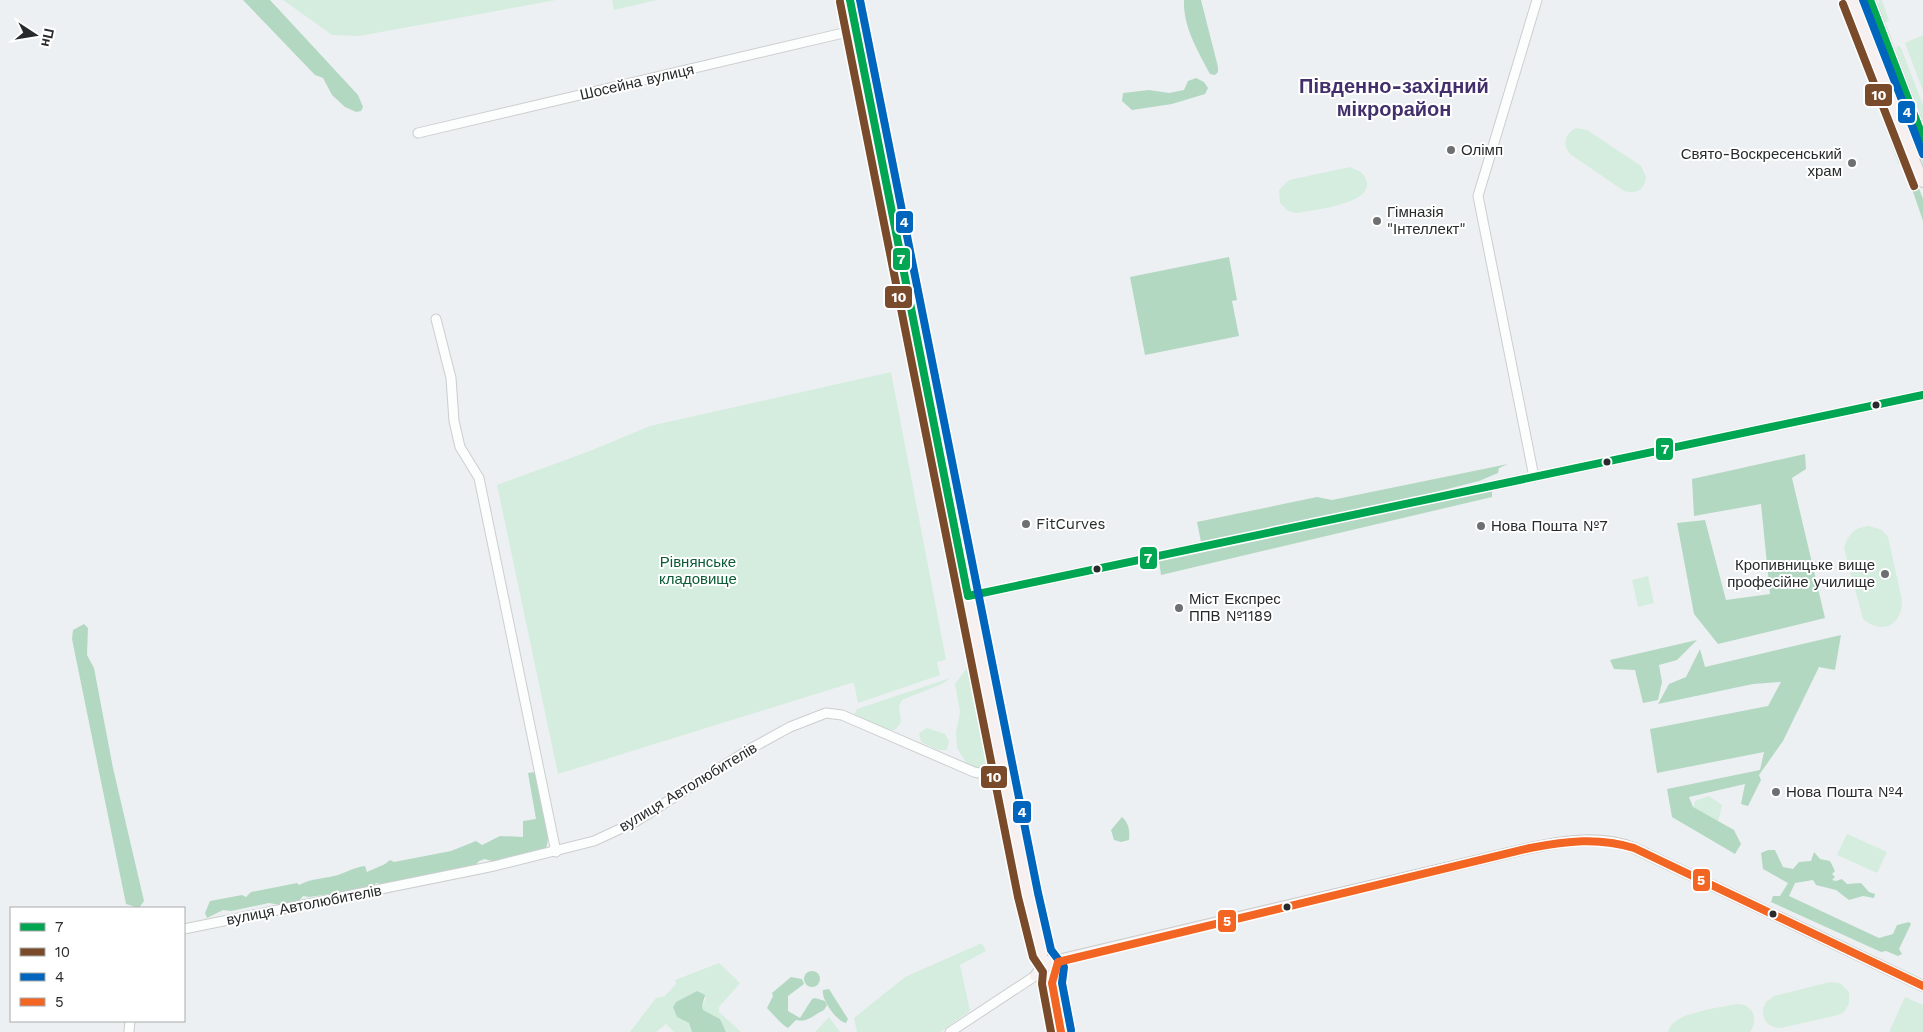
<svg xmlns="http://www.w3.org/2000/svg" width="1923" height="1032" viewBox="0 0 1923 1032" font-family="'Work Sans',sans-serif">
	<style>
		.green { fill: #d4edde }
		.forest { fill: #b2d8c2 }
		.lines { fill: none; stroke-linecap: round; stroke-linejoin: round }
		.minor-casing { stroke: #cbcecf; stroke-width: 11 }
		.major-casing { stroke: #c9cbcc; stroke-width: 12 }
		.minor { stroke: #fcfdfd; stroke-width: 9 }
		.major { stroke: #f6f0f1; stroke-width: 10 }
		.bus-1-casing { stroke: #fff; stroke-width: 11 }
		.bus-2-casing { stroke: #fff; stroke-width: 11 }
		.bus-3-casing { stroke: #fff; stroke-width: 11 }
		.bus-4-casing { stroke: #fff; stroke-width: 11 }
		.bus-1 { stroke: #00a651; stroke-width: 8 }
		.bus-2 { stroke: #7a4b2a; stroke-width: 8 }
		.bus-3 { stroke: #0065bd; stroke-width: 8 }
		.bus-4 { stroke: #f26522; stroke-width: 8 }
		.poi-dot { fill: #6d6f71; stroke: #fff; stroke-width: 2 }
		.bus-dot { fill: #282a2b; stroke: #fff; stroke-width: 2 }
		.labels { text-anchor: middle; stroke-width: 4; stroke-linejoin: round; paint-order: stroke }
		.street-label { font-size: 15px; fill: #282a2b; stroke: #fff }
		.poi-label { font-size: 15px; fill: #282a2b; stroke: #fff; text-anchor: start }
		.park-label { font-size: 15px; fill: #0a5b33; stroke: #fff }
		.district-label { font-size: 20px; font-weight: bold; fill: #422f6b; stroke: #fff }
		.line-badge { stroke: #fff; stroke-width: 2 }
		.badge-label { font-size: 14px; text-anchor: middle; font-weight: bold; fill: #fff }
	</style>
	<rect width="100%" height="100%" fill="#edf0f2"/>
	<!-- green -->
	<g class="green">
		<polygon points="283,0 556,0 359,36 332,35"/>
		<polygon points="612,0 657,0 614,10"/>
		<polygon points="1859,0 1864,0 1923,154 1923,165"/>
		<polygon points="1879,0 1882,0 1889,21 1884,23 1878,6"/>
		<polygon points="1923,35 1923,91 1905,43"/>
		<polygon points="1898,45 1901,48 1923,105 1923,120 1896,50"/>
		<path d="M 1576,128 L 1587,130 L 1641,166 L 1646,177 C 1645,190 1636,195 1624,191 L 1570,154 C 1562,144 1565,134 1576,128 Z"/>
		<path d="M 1350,167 L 1361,172 C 1389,203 1313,210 1296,213 L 1288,211 L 1280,203 L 1279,190 L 1289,180 Z"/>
		<polygon points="891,372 946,660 937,662 940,675 858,703 854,683 851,683 558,774 497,485 590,451 650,426"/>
		<path d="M 1869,526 L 1882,530 L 1888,537 L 1902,600 C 1902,626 1882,635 1863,619 L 1844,548 C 1848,534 1855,527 1869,526 Z"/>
		<polygon points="1648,576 1654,603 1638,607 1632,580"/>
		<polygon points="975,665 978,668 997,764 996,769 987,772 967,764 957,748 956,732 960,712 955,684 967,668"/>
		<polygon points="950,678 942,684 902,700 899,706 901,722 895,730 889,730 854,715 857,709"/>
		<polygon points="927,728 945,734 949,741 947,750 938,750 921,742 919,733"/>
		<polygon points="1709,796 1722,805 1717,826 1692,813 1695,801"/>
		<polygon points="1847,834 1887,852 1877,873 1837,855"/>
		<polygon points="982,943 986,951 960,965 970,1011 940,1032 857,1032 854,1018 905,977"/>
		<polygon points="719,963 740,983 719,1007 719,1012 741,1032 726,1032 720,1019 703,1010 702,1006 706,998 697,991 676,1002 673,1007 677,1017 689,1023 692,1032 674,1032 666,1024 656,1032 630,1032 656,998 665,996 676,984 675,980"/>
		<path d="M 1830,982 L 1840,983 L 1849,992 L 1849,1004 L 1844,1012 L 1838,1015 L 1781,1028 C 1769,1028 1762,1021 1763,1009 L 1766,1002 L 1774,996 Z"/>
		<polygon points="1905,997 1923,1005 1923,1032 1889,1032"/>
		<path d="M 1735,1004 C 1752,1003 1760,1018 1750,1032 L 1668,1032 C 1672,1012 1717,1009 1735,1004 Z"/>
		<polygon points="829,1017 840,1032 815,1032"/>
	</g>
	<!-- forest -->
	<g class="forest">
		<polygon points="243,0 270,0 358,95 363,107 361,111 356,112 345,107 332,95 323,78 315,75"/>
		<path d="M 1184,0 L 1201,0 L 1218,67 L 1218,72 L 1215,75 L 1210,74 C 1198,51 1183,27 1184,0 Z"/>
		<polygon points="1853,19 1907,161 1899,164 1848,25"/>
		<polygon points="1196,78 1204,82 1208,88 1205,94 1172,104 1132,110 1122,101 1123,93 1149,90 1169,93 1184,90 1188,81"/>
		<polygon points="1918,186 1923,199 1923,221 1912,189"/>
		<polygon points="1229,257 1237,300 1232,301 1239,336 1145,355 1130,277"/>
		<polygon points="1805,454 1806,469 1792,478 1825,618 1718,644 1694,614 1677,523 1705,520 1726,600 1770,594 1761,504 1694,516 1692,479"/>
		<polygon points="1508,464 1499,468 1498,473 1479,481 1400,501 1201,542 1197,522 1317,497 1332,500"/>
		<polygon points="1492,489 1492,497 1161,575 1159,560"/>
		<polygon points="84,624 88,628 87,655 94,668 113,768 144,901 139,908 126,904 72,639 73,630"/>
		<polygon points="1841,635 1835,670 1819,667 1783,741 1759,775 1761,780 1748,806 1741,804 1745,784 1689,797 1693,807 1734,830 1741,844 1735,854 1672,817 1667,789 1760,770 1764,752 1657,773 1650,729 1768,706 1781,682 1753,684 1658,704 1669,684 1686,677 1700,649 1705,667"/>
		<polygon points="1697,640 1677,660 1659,665 1662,682 1658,700 1643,703 1635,670 1614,669 1610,660"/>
		<path d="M 535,772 C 541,795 553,825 546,849 L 495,862 L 485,859 L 479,861 L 474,867 L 386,885 L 376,883 L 372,888 L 309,897 L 303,896 L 299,901 L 280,905 L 269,903 L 231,911 L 223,910 L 207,918 L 205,913 L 210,901 L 242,895 L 246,897 L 251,892 L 297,883 L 299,885 C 312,878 324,879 338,875 C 347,872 355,867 365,866 L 367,872 L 385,864 L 390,860 L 394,862 L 451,851 L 476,841 L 482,845 L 500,836 L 523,837 L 523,821 L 536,819 L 528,773 Z"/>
		<path d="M 1122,817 C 1129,823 1130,832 1129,840 L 1121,842 L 1114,840 L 1111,830 Z"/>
		<polygon points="1768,850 1775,850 1783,867 1793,869 1799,862 1811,861 1814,852 1820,859 1830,861 1835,871 1832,874 1835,877 1832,880 1836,881 1842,879 1847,884 1861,883 1869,892 1875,894 1874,898 1863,896 1849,900 1836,890 1816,885 1813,880 1795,883 1789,896 1879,938 1893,934 1897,925 1909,922 1911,924 1899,949 1902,954 1898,956 1886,951 1881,952 1771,902 1773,896 1780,896 1788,883 1763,869 1761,853"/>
		<circle cx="812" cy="979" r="8"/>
		<path d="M 791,977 L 802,979 L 804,984 L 788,996 L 788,1011 L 800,1018 L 812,999 L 815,998 L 825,1001 L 827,1005 L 824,1010 C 813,1015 808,1023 796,1020 L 788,1028 C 783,1026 772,1013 767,1008 L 773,996 L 772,993 Z"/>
		<path d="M 829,989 L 848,1019 L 846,1023 C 836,1021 821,999 823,990 Z"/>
		<polygon points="697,991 705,995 702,1006 703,1010 720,1019 726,1032 692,1032 689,1023 677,1017 673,1007 676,1002"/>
	</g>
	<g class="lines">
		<defs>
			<g id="minor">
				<polyline points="418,133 856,30"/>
				<polyline points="436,319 451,378 454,421 460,447 479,478 556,852"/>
				<polyline points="1534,477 1478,196 1537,0"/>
				<polyline points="968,596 1923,395"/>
				<polyline points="184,929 494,866 594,841 635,822 750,749 790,727 826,713 842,715 974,772 994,776 1004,773"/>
				<polyline points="129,1032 130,1021"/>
				<polyline points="950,1032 1035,976"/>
			</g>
			<g id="major">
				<polyline points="850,0 1028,895 1042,954 1042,972 1052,983"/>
				<polyline points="1852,0 1923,182"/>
				<polyline points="1870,0 1923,138"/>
				<polyline points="1047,961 1054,969 1052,983 1061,1032"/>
				<path d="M 1035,976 L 1045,963 L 1530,848 C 1564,841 1600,835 1634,848 L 1923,986"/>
			</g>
		</defs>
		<!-- minor casing -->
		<use href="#minor" class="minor-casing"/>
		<!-- major casing -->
		<use href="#major" class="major-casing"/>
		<!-- minor -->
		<use href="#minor" class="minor"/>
		<!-- major -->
		<use href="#major" class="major"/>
		<defs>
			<g id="bus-1">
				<polyline points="850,0 968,596 1923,395"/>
				<polyline points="1870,0 1923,138"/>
			</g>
			<g id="bus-2">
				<polyline points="840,2 1018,897 1033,957 1043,972 1042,984 1051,1032"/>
				<polyline points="1843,4 1914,186"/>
			</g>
			<g id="bus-3">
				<polyline points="860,0 1038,893 1051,950 1064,967 1062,983 1071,1030"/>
				<polyline points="1863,0 1923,154"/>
			</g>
			<path id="bus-4" d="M 1061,1032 L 1052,983 L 1058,962 L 1530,848 C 1566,841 1599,837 1634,848 L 1923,986"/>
		</defs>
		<!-- bus-1 casing -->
		<use href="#bus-1" class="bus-1-casing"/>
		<!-- bus-2 casing -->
		<use href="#bus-2" class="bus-2-casing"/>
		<!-- bus-3 casing -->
		<use href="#bus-3" class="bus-3-casing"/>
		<!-- bus-4 casing -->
		<use href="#bus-4" class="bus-4-casing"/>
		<!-- bus-1 -->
		<use href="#bus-1" class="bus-1"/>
		<!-- bus-2 -->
		<use href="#bus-2" class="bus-2"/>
		<!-- bus-3 -->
		<use href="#bus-3" class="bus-3"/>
		<!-- bus-4 -->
		<use href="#bus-4" class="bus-4"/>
	</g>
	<!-- markers -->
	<g class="poi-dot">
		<circle cx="1451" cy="150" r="5"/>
		<circle cx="1852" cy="163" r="5"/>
		<circle cx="1377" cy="221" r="5"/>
		<circle cx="1026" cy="524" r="5"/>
		<circle cx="1481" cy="526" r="5"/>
		<circle cx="1885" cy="574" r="5"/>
		<circle cx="1179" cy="608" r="5"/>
		<circle cx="1776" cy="792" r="5"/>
	</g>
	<g class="bus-dot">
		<circle cx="1876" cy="405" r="4.5"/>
		<circle cx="1607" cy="462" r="4.5"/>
		<circle cx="1097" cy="569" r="4.5"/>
		<circle cx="1287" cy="907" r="4.5"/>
		<circle cx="1773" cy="914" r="4.5"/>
	</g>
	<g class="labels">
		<!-- street labels -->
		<g class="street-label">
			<text transform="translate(637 82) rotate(-13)" y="5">Шосейна вулиця</text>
			<text transform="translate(688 787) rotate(-31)" y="5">вулиця Автолюбителів</text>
			<text transform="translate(304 905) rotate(-11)" y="5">вулиця Автолюбителів</text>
		</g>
		<!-- poi labels -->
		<g class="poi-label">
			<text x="1461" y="155">Олімп</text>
			<text x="1842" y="159" text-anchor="end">Свято-Воскресенський<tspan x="1842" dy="17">храм</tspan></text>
			<text x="1387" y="217">Гімназія<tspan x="1387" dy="17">"Інтеллект"</tspan></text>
			<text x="1036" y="529">FitCurves</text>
			<text x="1491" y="531">Нова Пошта №7</text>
			<text x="1875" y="570" text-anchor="end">Кропивницьке вище<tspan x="1875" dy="17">професійне училище</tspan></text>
			<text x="1189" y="604">Міст Експрес<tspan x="1189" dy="17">ППВ №1189</tspan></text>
			<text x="1786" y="797">Нова Пошта №4</text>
		</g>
		<!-- park labels -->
		<g class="park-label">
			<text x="698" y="567">Рівнянське<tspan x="698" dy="17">кладовище</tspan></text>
		</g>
		<!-- district labels -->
		<g class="district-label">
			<text x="1394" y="93">Південно-західний<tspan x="1394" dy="23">мікрорайон</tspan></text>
		</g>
	</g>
	<g class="line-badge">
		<rect x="1864" y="83" width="29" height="24" rx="5" fill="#7a4b2a"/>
		<rect x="1897" y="100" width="19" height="24" rx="5" fill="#0065bd"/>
		<rect x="895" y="210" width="19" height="24" rx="5" fill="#0065bd"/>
		<rect x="892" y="247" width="19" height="24" rx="5" fill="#00a651"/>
		<rect x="884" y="285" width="29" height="24" rx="5" fill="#7a4b2a"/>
		<rect x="1655" y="437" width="19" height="24" rx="5" fill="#00a651"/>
		<rect x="1139" y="546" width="19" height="24" rx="5" fill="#00a651"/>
		<rect x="980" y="765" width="28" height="24" rx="5" fill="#7a4b2a"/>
		<rect x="1012" y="800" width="20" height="24" rx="5" fill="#0065bd"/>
		<rect x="1692" y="868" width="19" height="24" rx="5" fill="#f26522"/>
		<rect x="1217" y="909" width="20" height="24" rx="5" fill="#f26522"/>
	</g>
	<g class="badge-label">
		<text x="1879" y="100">10</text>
		<text x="1907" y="117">4</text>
		<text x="904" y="227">4</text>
		<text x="901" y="264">7</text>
		<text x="899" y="302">10</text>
		<text x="1665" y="454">7</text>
		<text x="1148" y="563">7</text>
		<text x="994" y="782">10</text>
		<text x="1022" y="817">4</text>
		<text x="1701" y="885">5</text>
		<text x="1227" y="926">5</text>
	</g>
	<!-- legend -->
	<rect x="10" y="907" width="175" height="115" fill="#ffffff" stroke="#a9aaaa"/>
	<rect x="20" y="923" width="25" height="8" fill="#00a651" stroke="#a9aaaa"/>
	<text x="55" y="932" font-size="15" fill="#282a2b">7</text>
	<rect x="20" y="948" width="25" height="8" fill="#7a4b2a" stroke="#a9aaaa"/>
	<text x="55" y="957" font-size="15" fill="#282a2b">10</text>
	<rect x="20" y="973" width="25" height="8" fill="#0065bd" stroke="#a9aaaa"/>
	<text x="55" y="982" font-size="15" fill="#282a2b">4</text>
	<rect x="20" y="998" width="25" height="8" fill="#f26522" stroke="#a9aaaa"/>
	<text x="55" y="1007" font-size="15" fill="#282a2b">5</text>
	<!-- north arrow -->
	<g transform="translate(35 35) rotate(102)" stroke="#ffffff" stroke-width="4" paint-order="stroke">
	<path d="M0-4L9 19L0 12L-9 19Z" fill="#282a2b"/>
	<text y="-8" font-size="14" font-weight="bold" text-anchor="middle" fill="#282a2b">Пн</text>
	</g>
</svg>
